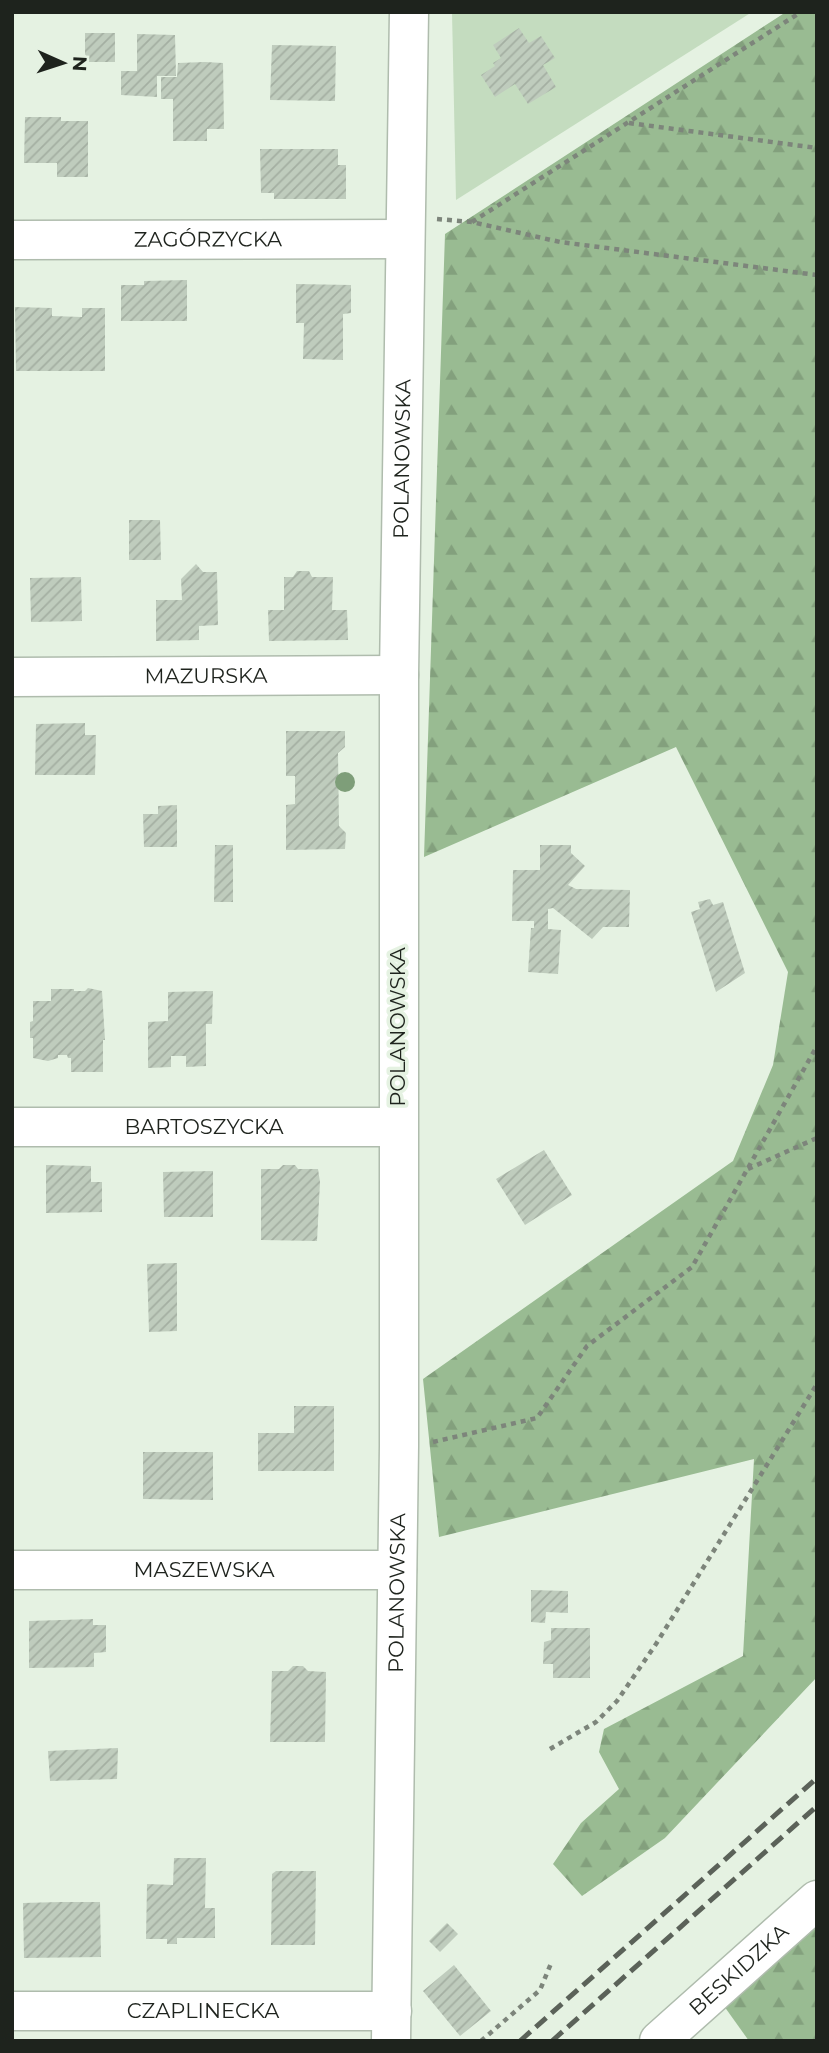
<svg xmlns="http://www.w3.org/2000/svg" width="829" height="2053" viewBox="0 0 829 2053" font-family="Montserrat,sans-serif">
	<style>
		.green { fill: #c4dcbf }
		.forest { fill: url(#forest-firs) }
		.building { fill: url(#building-hatch) }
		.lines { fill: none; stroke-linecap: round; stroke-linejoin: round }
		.minor-casing { stroke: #afbcad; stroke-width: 41 }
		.path { stroke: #7d857b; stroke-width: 4.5; stroke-dasharray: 5 5; stroke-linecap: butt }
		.minor { stroke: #fff; stroke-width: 38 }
		.rail { stroke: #5b6259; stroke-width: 5; stroke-dasharray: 14 7; stroke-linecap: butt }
		.tree { fill: #7e9e79 }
		.labels { text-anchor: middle; stroke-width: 7; stroke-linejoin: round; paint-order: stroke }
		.street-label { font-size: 21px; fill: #1e231d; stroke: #e5f2e2 }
	</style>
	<defs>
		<pattern id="forest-firs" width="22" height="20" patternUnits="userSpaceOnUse" patternTransform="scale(1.75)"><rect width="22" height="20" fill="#99bb92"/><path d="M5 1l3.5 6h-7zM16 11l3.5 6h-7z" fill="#83a07d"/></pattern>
		<pattern id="building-hatch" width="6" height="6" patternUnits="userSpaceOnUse" patternTransform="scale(1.75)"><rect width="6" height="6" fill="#bfccbd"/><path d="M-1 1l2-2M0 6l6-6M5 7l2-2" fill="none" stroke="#a4afa2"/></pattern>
	</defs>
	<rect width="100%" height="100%" fill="#e5f2e2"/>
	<!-- green -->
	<polygon class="green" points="452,12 752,12 456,200"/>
	<!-- forest -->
	<g class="forest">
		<polygon points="786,12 817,12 817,1677 665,1838 582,1896 553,1864 581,1823 619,1789 599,1752 604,1729 743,1656 754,1459 439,1537 423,1379 733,1161 773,1065 788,972 676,747 424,857 445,234"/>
		<polygon points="817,1923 817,2041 749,2041 724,2006"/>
	</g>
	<!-- building -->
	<g class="building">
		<polygon points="519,28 529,43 541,36 555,58 543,65 556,87 528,104 515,84 495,97 481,75 495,66 493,63 501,58 493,45"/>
		<rect x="85" y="33" width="30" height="29"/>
		<polygon points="137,34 175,35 176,76 157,76 157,97 121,95 121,71 137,71"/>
		<polygon points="272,45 336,46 335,101 270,100"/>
		<polygon points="205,62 223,63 224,129 207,129 207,141 173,141 173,99 161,99 161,77 177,77 178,63"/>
		<polygon points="25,117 61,117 61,121 88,121 88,177 57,177 57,163 24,163"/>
		<polygon points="260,149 338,149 338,165 346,165 346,199 274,199 274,193 261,193"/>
		<polygon points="187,280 187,321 121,321 121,285 144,285 144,281"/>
		<polygon points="296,284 351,285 351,313 343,314 343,360 303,359 304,323 296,323"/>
		<polygon points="15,307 52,308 52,316 82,317 82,308 105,308 105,371 16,371"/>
		<polygon points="129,520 160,520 161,560 129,560"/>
		<polygon points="196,564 203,572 217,572 218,625 199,626 199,640 156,641 156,600 182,600 181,579"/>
		<polygon points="297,571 309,571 312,577 333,577 332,610 347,610 348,640 269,641 268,610 284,610 284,577 293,577"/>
		<polygon points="81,577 82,621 31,622 30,578"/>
		<polygon points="85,723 85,735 96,735 95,775 35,775 36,724"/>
		<polygon points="286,731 345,731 345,747 338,753 339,826 346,833 345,849 286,850 286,805 295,804 295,776 286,776"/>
		<polygon points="177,805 177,847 144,847 143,814 158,814 158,806"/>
		<polygon points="215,845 233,845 233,902 214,902"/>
		<polygon points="540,845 571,845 571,853 585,866 568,885 576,889 630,890 629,927 603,927 592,939 553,908 548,909 548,929 561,930 558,974 528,972 531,928 534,928 534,921 512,921 513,870 540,870"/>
		<polygon points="710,899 713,905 723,902 745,973 716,992 691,912 700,909 698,902"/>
		<polygon points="88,988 102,991 105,1040 103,1040 103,1072 71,1072 71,1058 68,1058 67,1055 58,1055 58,1058 48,1061 33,1058 33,1038 30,1038 30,1022 33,1021 33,1001 51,1001 51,989 74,989 74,991 85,991"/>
		<polygon points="213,991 212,1024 206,1024 206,1066 186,1067 186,1056 171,1056 171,1067 148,1068 148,1022 168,1021 168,992"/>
		<polygon points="544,1150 572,1195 525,1225 496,1179"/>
		<polygon points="46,1165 91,1166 91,1182 102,1182 102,1212 46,1213"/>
		<polygon points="283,1165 295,1165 298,1169 318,1169 320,1182 317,1241 261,1240 261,1169 279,1169"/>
		<polygon points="213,1171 213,1217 164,1217 163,1172"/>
		<polygon points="177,1263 177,1331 149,1332 147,1264"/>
		<polygon points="294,1406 334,1406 334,1471 258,1471 258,1433 294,1433"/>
		<polygon points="143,1452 213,1452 213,1500 143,1499"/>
		<polygon points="531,1590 568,1591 568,1613 546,1612 545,1623 531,1622"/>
		<polygon points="93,1619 93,1625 106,1625 106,1652 94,1653 94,1667 29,1668 29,1621"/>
		<polygon points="551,1628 590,1628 590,1678 553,1678 553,1664 543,1664 544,1642 551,1640"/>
		<polygon points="293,1666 303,1666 308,1671 326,1672 325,1742 270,1742 272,1671 288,1671"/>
		<polygon points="118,1748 117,1779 50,1781 48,1751"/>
		<polygon points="174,1858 206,1858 205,1908 215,1908 215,1938 177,1938 177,1944 167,1944 167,1939 146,1939 147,1884 173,1885"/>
		<polygon points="276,1871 316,1871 315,1945 271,1945 272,1874"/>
		<polygon points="60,1902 100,1902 101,1957 24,1958 23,1903"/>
		<polygon points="447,1923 458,1934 440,1952 429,1941"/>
		<polygon points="454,1965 491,2011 460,2036 423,1991"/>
	</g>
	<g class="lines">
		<defs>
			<g id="minor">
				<path id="s1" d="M 12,240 L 405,239"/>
				<path id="s2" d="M 12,677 L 399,675"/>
				<path id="s3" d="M 12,1127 L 398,1127"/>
				<path id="s4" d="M 12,1570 L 397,1570"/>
				<path id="s5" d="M 12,2011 L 392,2011"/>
				<path id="s6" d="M 391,2041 L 399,1446 L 399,675 L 409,12"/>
				<path id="s7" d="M 659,2041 L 817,1900"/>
			</g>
		</defs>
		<!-- minor casing -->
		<use href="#minor" class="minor-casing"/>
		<!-- path -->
		<g class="path">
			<polyline points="629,123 817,148"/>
			<polyline points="437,219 472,222 560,242 817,275"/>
			<polyline points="472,222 801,12"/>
			<polyline points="748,1169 817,1138"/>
			<polyline points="433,1442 537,1418 587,1346 692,1267 817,1046"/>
			<polyline points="550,1749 596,1722 617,1701 656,1644 817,1384"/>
			<polyline points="481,2041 540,1990 552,1961"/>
		</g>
		<!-- minor -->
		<use href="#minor" class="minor"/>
		<!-- rail -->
		<g class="rail">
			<polyline points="520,2041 817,1778"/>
			<polyline points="552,2041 817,1806"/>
		</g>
	</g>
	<!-- trees -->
	<circle class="tree" cx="345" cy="782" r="10"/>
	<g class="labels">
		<!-- street labels -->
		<g class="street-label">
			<text dy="7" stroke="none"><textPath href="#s1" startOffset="196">ZAGÓRZYCKA</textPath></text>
			<text dy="7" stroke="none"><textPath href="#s6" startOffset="1582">POLANOWSKA</textPath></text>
			<text dy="7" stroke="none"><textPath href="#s2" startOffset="194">MAZURSKA</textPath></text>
			<text transform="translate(398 1027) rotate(-90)" y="7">POLANOWSKA</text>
			<text dy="7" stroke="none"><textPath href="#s3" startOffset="192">BARTOSZYCKA</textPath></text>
			<text dy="7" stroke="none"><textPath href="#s4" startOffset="192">MASZEWSKA</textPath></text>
			<text dy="7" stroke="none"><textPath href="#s6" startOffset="448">POLANOWSKA</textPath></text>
			<text dy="7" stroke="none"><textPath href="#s7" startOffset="107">BESKIDZKA</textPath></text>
			<text dy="7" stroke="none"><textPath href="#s5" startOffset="191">CZAPLINECKA</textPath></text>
		</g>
	</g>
	<!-- border -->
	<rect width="829" height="2053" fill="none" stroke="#1e231d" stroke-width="28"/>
	<!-- north arrow -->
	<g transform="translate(63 63) rotate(93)" stroke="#e5f2e2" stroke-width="5" paint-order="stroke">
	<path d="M0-5L12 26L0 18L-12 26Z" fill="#1e231d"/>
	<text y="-10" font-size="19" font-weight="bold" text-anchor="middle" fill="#1e231d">N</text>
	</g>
</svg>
